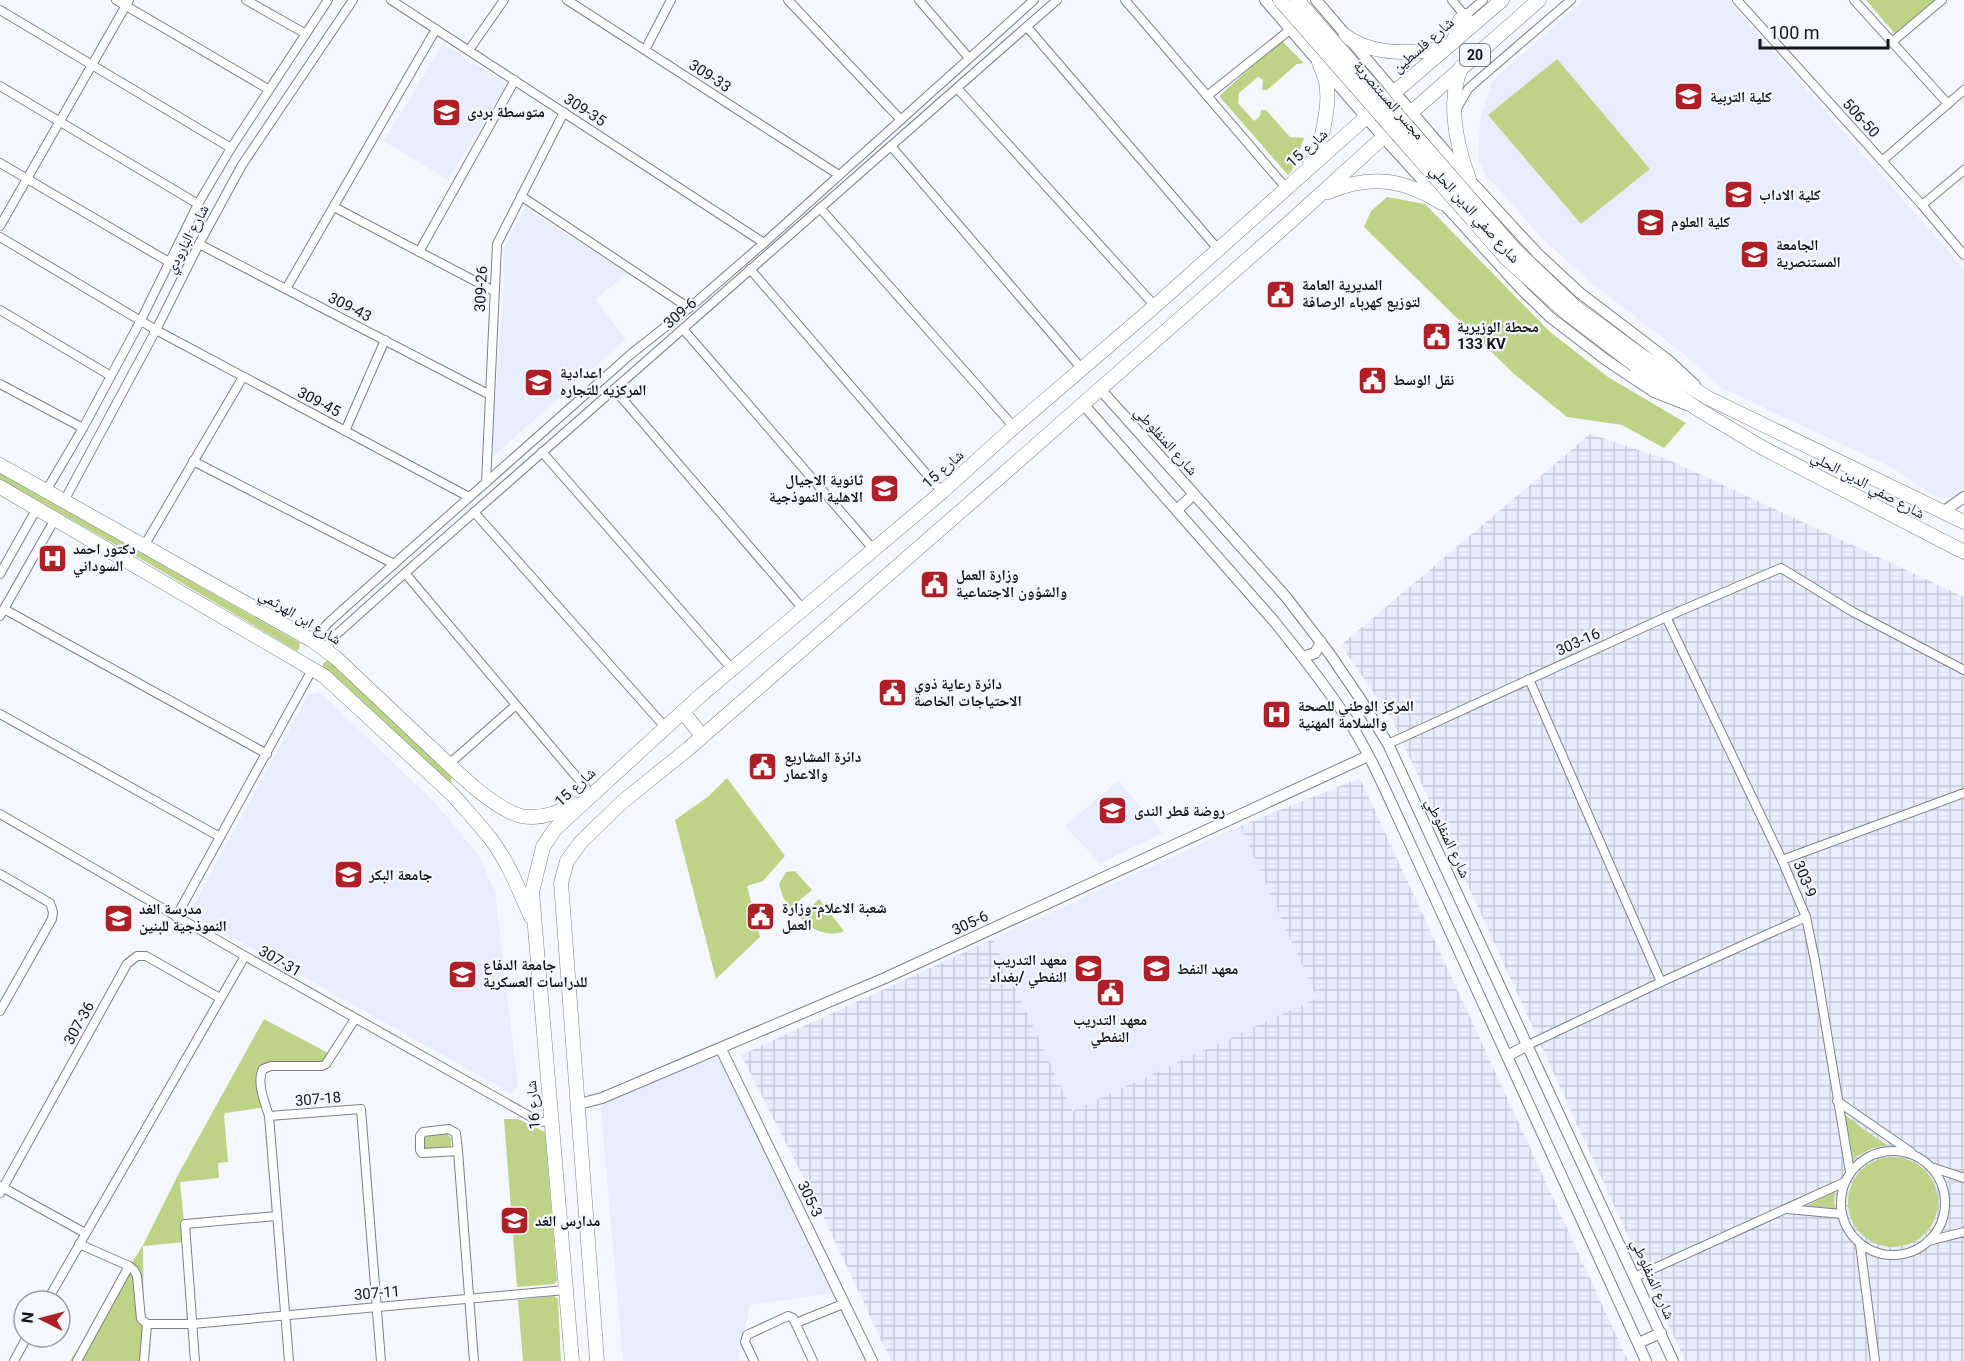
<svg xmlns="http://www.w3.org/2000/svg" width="1964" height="1361" viewBox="0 0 1964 1361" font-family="Roboto,'Noto Naskh Arabic',sans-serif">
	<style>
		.built { fill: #e7edfc }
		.industrial { fill: url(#industrial-grid) }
		.green { fill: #bdd486 }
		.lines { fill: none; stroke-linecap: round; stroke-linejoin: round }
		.minor-casing { stroke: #7c808a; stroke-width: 10 }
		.tertiary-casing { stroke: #7c808a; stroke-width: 12 }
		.primary-casing { stroke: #7c808a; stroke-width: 15 }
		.minor { stroke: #fff; stroke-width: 8 }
		.tertiary { stroke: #fff; stroke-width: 10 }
		.primary { stroke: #fff; stroke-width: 14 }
		.primary-bridge-casing { stroke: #7c808a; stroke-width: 15; stroke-linecap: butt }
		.primary-bridge { stroke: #fff; stroke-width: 14 }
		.labels { text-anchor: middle; stroke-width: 4.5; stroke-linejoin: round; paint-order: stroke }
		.shield { fill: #f4f7fe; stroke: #575a5e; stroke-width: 1.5 }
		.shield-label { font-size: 14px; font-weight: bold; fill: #14161a }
		.street-label { font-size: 15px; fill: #14161a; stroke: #f4f7fe }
		.poi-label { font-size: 15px; font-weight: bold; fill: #14161a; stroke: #f4f7fe; text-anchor: start }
	</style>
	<defs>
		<pattern id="industrial-grid" width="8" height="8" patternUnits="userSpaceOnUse" patternTransform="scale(1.5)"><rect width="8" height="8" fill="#e7edfc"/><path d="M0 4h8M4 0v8" fill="none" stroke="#c5cad7"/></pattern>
	</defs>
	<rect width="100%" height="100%" fill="#f4f7fe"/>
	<!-- built -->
	<g class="built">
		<polygon points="1584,0 1728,0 1964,269 1964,488 1956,495 1945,498 1936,497 1893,468 1722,388 1679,350 1590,282 1542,238 1486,175 1478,160 1478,145 1481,117 1492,81"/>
		<polygon points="443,44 507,84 448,180 384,141"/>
		<polygon points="525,208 628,273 595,300 626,339 491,458 504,285 503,249"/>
		<polygon points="320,692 437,805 480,857 495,893 518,1086 511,1093 189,913 308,695"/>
		<polygon points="1118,781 1163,833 1100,863 1065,826"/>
		<polygon points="1240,826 1318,998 1071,1111 993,939"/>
		<polygon points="721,1049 838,1292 750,1305 738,1361 623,1361 600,1099"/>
	</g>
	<!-- industrial -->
	<g class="industrial">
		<polygon points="1590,434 1669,460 1964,597 1964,1361 1685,1361 1393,721 1341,645"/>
		<polygon points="1360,778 1628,1361 891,1361 824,1218 741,1055 993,939 1072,1111 1317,998 1240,826"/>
	</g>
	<!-- green -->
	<g class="green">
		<polygon points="1866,0 1934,0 1895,34"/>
		<polygon points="1281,40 1304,63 1297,64 1267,90 1262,90 1263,80 1258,77 1239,93 1238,103 1254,121 1260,116 1261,110 1266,110 1290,137 1304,138 1292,171 1288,175 1219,96"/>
		<polygon points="1557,59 1650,169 1581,224 1488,115"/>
		<polygon points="1387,197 1425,204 1549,331 1608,377 1686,423 1664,448 1622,425 1567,417 1514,374 1364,227 1371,211"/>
		<polygon points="0,472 300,643 299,649 297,651 146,562 0,479"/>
		<polygon points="327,660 330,660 449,773 452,778 451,783 439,777 323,667 323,664"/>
		<polygon points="727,778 785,856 763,881 747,886 760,937 716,979 675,820 709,796"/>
		<polygon points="795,871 812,890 790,908 783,897 779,884 786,872"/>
		<path d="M 819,899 L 844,931 C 828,938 811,930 800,917 Z"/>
		<polygon points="264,1019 332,1055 326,1064 263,1069 266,1107 226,1113 224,1115 228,1162 218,1163 219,1178 180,1182 186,1242 143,1246 144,1361 70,1361 143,1245 179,1173"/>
		<polygon points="1845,1115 1862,1128 1887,1145 1873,1148 1853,1158"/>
		<polygon points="504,1119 518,1119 545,1132 557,1280 554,1284 517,1287"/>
		<polygon points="446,1133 451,1138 451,1147 424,1150 422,1141 423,1136 427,1135"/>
		<circle cx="1893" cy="1202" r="45"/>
		<polygon points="1835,1191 1834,1203 1836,1209 1808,1205"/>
		<polygon points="554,1296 558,1299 561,1361 523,1361 518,1300"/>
	</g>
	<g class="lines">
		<defs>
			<g id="minor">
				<polyline points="116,0 268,89"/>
				<polyline points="246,0 306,34"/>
				<polyline points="391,0 764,243"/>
				<polyline points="567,0 839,175"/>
				<polyline points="788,0 901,120"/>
				<polyline points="919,0 969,58"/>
				<polyline points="1125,0 1287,189"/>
				<polyline points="1452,0 1465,16 1483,0"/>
				<polyline points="1737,0 1922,205 1964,255"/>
				<polyline points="1854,0 1948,104"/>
				<polyline points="0,10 231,148"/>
				<polyline points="1027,27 1218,249"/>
				<polyline points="1892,42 1942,0"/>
				<polyline points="469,50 504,0"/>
				<polyline points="645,50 671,0"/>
				<polyline points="0,86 198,204"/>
				<polyline points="957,88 1155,306"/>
				<polyline points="1207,96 1291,29"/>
				<polyline points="1456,110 1468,89 1478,80 1571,0"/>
				<polyline points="891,146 1082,369"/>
				<polyline points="1882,161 1964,90"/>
				<polyline points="0,163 169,262"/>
				<polyline points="521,196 689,308"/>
				<polyline points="1922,205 1964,170"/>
				<polyline points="334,207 494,291"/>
				<polyline points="820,208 1014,427"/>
				<polyline points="0,226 129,0"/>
				<polyline points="0,237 156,330 469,497"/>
				<polyline points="199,244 490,395"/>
				<polyline points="419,252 515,80"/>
				<polyline points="750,269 942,492"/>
				<polyline points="286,289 436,29"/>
				<polyline points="0,310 111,376"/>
				<polyline points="683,329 874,550"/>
				<polyline points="0,384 83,428"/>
				<polyline points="614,389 804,610"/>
				<polyline points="345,431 385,340"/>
				<polyline points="542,452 732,669"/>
				<polyline points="193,461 394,564"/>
				<polyline points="486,483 497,244 564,112"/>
				<polyline points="46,491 83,428 141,320 198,204 231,148 328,0"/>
				<polyline points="64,501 156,330 199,244 242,165 353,0"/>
				<polyline points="474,512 665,727"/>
				<polyline points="144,546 243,377"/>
				<polyline points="405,573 591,794"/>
				<polyline points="0,574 37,508"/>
				<polyline points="4,609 267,754"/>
				<polyline points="0,616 55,519"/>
				<polyline points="1666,617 1782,860 1806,917 1815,961 1850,1172"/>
				<polyline points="313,641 328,623 394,564 631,354 689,308 764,243 1034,0"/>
				<polyline points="325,649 337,634 405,573 1057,0"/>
				<polyline points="1529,679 1661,982"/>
				<polyline points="0,714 220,837"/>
				<polyline points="1388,744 1666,617 1781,568 1853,612 1964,670"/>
				<polyline points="449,764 516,705"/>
				<polyline points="0,814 245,956 540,1122 551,1121"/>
				<polyline points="1782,860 1964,793"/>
				<polyline points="0,874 50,903 53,912 52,919 0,1011"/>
				<polyline points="176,917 313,668"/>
				<polyline points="1528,1045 1661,982 1806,917"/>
				<polyline points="1837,1101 1911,1152"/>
				<path d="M 269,1116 C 265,1103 256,1082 263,1069 L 271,1066 L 322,1066 L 326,1064 L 355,1019"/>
				<polyline points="458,1151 422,1153 420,1150 420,1136 423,1132 449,1129 456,1133 458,1151 474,1361"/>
				<circle cx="1893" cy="1203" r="52"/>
				<polyline points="1931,1167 1964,1178"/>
				<polyline points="0,1186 85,1233"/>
				<polyline points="0,1193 127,964 137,956 146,956 220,998"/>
				<polyline points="1787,1209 1842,1214"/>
				<polyline points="1928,1241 1964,1232"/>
				<polyline points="79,1244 129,1266 134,1270 137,1276 141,1319 147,1324 192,1324 565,1290"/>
				<polyline points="1860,1244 1875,1361"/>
				<polyline points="1635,1277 1845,1182"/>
				<polyline points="47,1301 245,956"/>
				<polyline points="796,1323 843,1304"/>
				<polyline points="14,1361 27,1337"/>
				<polyline points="77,1361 129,1266"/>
				<polyline points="144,1361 147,1324"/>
				<polyline points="195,1361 185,1224 277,1216"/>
				<polyline points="289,1361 269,1116 361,1109 381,1361"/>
				<polyline points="754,1361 745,1342 747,1335 788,1316 793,1318 813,1361"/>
			</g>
			<g id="tertiary">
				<polyline points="1265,0 1383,137 1522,290 1550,317 1606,360 1654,392 1687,405"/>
				<polyline points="1316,0 1469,179 1537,253 1580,293 1668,360 1695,385"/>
				<polyline points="1100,389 1286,597 1329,653 1361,700 1388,744 1673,1361"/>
				<path d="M 1083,404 L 1273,620 C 1299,652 1325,685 1348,720 C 1372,757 1389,799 1408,839 L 1646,1361"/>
				<polyline points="1177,510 1194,494"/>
				<polyline points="1943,512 1964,497"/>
				<polyline points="1303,657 1315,653 1321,642"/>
				<polyline points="721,1049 872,1361"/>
				<polyline points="1507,1056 1528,1045"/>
				<polyline points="579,1104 602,1098 885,978 1368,756"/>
				<polyline points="1638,1343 1661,1333"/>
			</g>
			<g id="primary">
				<path d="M 1346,36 C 1373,56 1412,54 1445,48"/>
				<polyline points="1454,40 1460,20 1465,16"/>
				<path d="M 1461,67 C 1447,103 1456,144 1469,179"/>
				<polyline points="1389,97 1502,0"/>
				<polyline points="1406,117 1539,0"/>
				<path d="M 1310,164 C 1321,151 1329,107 1327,90 C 1327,80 1323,72 1319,63"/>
				<path d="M 1328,192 C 1371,174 1403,179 1442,203"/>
				<polyline points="1640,355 1708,398 1964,522"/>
				<polyline points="1635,365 1696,408 1763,448 1964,552"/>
				<path d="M 0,465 L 313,641 L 336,658 C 366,686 396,715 426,743 C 449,764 491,808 521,816 C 540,820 558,813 574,804"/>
				<path d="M 0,487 L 324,676 L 453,795 C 465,809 478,823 490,838 C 508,861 519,890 531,917"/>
				<polyline points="683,712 702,736"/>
				<polyline points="572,1361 532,892 543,847 555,829 700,696 942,492 1014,427 1155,306 1372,112"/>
				<polyline points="597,1361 561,883 567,861 581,842 621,803 688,749 1000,477 1291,221 1389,132"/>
			</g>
		</defs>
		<!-- minor casing -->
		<use href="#minor" class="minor-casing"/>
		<!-- tertiary casing -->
		<use href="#tertiary" class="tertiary-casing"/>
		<!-- primary casing -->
		<use href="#primary" class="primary-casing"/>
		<!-- minor -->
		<use href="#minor" class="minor"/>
		<!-- tertiary -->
		<use href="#tertiary" class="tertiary"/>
		<!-- primary -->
		<use href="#primary" class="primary"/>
		<defs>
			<g id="primary-bridge">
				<polyline points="1280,0 1506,258 1568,314 1635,365"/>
				<polyline points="1297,0 1515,250 1575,307 1640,355"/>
			</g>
		</defs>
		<!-- primary-bridge casing -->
		<use href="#primary-bridge" class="primary-bridge-casing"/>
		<!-- primary-bridge -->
		<use href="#primary-bridge" class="primary-bridge"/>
	</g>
	<!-- icons -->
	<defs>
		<symbol id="university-square" viewBox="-11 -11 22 22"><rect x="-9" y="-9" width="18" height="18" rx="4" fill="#b01e27" stroke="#f4f7fe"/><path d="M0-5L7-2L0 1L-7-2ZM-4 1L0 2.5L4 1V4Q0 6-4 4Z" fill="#fff"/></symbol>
		<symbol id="school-square" viewBox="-11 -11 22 22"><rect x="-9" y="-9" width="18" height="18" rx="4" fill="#b01e27" stroke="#f4f7fe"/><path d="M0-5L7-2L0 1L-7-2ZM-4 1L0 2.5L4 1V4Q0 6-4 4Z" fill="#fff"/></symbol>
		<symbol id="civic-square" viewBox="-11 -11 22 22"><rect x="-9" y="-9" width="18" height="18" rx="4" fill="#b01e27" stroke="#f4f7fe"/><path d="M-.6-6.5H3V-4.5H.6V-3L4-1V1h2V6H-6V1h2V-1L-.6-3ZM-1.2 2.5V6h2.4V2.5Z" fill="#fff"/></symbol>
		<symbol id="hospital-square" viewBox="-11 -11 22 22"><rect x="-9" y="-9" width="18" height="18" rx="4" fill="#b01e27" stroke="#f4f7fe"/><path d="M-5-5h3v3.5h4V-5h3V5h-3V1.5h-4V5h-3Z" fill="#fff"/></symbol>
	</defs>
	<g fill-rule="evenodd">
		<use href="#university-square" x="1672" y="80" width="33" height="33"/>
		<use href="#school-square" x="430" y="96" width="33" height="33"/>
		<use href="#university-square" x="1722" y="178" width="33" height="33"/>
		<use href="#university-square" x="1634" y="206" width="33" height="33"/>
		<use href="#university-square" x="1738" y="238" width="33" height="33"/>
		<use href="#civic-square" x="1264" y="278" width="33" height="33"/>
		<use href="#civic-square" x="1420" y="320" width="33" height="33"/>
		<use href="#civic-square" x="1356" y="364" width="33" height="33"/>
		<use href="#school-square" x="522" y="366" width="33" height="33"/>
		<use href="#school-square" x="868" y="472" width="33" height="33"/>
		<use href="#hospital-square" x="36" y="542" width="33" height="33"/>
		<use href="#civic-square" x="918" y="568" width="33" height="33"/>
		<use href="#civic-square" x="876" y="676" width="33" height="33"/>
		<use href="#hospital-square" x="1260" y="698" width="33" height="33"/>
		<use href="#civic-square" x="746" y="750" width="33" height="33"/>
		<use href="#school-square" x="1096" y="794" width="33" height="33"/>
		<use href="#university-square" x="332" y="858" width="33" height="33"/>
		<use href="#civic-square" x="744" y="900" width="33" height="33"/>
		<use href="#school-square" x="102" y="902" width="33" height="33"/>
		<use href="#university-square" x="1072" y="952" width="33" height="33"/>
		<use href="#university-square" x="1140" y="952" width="33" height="33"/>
		<use href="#university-square" x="446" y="958" width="33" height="33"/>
		<use href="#civic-square" x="1094" y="976" width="33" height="33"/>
		<use href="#school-square" x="498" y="1204" width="33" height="33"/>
	</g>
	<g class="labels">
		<!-- shield labels -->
		<rect class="shield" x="1460" y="44" width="30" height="22" rx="4.5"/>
		<g class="shield-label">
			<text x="1475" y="60">20</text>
		</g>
		<!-- street labels -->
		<g class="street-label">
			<text transform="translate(1423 45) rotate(-41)" y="5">شارع فلسطين</text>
			<text transform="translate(710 76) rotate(33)" y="5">309-33</text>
			<text transform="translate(1389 100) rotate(49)" y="5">مجسر المستنصرية</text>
			<text transform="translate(585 110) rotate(33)" y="5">309-35</text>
			<text transform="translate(1861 118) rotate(48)" y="5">506-50</text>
			<text transform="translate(1307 148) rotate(-42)" y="5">شارع 15</text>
			<text transform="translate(1475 214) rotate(48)" y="5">شارع صفي الدين الحلي</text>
			<text transform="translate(187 239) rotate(-62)" y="5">شارع البارودي</text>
			<text transform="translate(481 289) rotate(-87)" y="5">309-26</text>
			<text transform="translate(350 307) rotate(27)" y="5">309-43</text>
			<text transform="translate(680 313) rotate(-41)" y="5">309-6</text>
			<text transform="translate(319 402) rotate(28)" y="5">309-45</text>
			<text transform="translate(1166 441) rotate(48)" y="5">شارع المنفلوطي</text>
			<text transform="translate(943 469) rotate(-42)" y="5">شارع 15</text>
			<text transform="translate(1868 485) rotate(28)" y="5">شارع صفي الدين الحلي</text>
			<text transform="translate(300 617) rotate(31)" y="5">شارع ابن الهرثمي</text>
			<text transform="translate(1578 642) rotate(-24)" y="5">303-16</text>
			<text transform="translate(575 787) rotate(-43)" y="5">شارع 15</text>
			<text transform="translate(1448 838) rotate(65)" y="5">شارع المنفلوطي</text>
			<text transform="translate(1805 879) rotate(68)" y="5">303-9</text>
			<text transform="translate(970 923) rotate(-25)" y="5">305-6</text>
			<text transform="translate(280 961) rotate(30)" y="5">307-31</text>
			<text transform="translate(79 1023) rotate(-61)" y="5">307-36</text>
			<text transform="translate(318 1099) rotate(-5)" y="5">307-18</text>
			<text transform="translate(533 1105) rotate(-95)" y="5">شارع 16</text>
			<text transform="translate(810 1199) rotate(64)" y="5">305-3</text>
			<text transform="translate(1653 1279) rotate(66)" y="5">شارع المنفلوطي</text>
			<text transform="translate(377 1293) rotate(-5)" y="5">307-11</text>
		</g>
		<!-- poi labels -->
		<g class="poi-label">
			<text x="1710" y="102">كلية التربية</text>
			<text x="467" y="117">متوسطة بردى</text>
			<text x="1759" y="200">كلية الاداب</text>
			<text x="1671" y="227">كلية العلوم</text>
			<text x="1776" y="250">الجامعة<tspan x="1776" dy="17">المستنصرية</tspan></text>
			<text x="1302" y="290">المديرية العامة<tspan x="1302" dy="17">لتوزيع كهرباء الرصافة</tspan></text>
			<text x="1457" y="332">محطة الوزيرية<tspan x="1457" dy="17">133 KV</tspan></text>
			<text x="560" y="378">اعدادية<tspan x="560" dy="17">المركزيه للتجاره</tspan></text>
			<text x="1393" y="385">نقل الوسط</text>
			<text x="863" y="485" text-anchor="end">ثانوية الاجيال<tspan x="863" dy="17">الاهلية النموذجية</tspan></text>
			<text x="73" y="554">دكتور احمد<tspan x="73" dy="17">السوداني</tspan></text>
			<text x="956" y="580">وزارة العمل<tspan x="956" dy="17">والشؤون الاجتماعية</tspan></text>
			<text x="914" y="689">دائرة رعاية ذوي<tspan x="914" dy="17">الاحتياجات الخاصة</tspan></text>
			<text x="1298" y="711">المركز الوطني للصحة<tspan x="1298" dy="17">والسلامة المهنية</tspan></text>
			<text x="784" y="762">دائرة المشاريع<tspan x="784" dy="17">والاعمار</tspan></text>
			<text x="1134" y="816">روضة قطر الندى</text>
			<text x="369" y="880">جامعة البكر</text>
			<text x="782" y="913">شعبة الاعلام-وزارة<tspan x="782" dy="17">العمل</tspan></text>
			<text x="139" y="914">مدرسة الغد<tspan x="139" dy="17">النموذجية للبنين</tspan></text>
			<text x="1067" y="965" text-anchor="end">معهد التدريب<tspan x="1067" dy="17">النفطي /بغداد</tspan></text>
			<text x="483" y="970">جامعة الدفاع<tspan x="483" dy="17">للدراسات العسكرية</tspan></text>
			<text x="1177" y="974">معهد النفط</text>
			<text x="1110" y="1025" text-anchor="middle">معهد التدريب<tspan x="1110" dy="17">النفطي</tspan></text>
			<text x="535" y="1226">مدارس الغد</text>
		</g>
	</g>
	<!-- north arrow -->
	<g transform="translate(42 1319) rotate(276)"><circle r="28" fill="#f4f7fe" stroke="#9a9da3" stroke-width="1.5"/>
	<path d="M0-4.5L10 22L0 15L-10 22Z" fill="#b01e27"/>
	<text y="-9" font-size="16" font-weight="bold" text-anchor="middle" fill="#14161a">N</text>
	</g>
	<!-- scale -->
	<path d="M1760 39v9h128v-9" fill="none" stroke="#14161a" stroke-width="3"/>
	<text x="1769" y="39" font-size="18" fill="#14161a" stroke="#f4f7fe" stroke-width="4.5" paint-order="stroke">100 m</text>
</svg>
